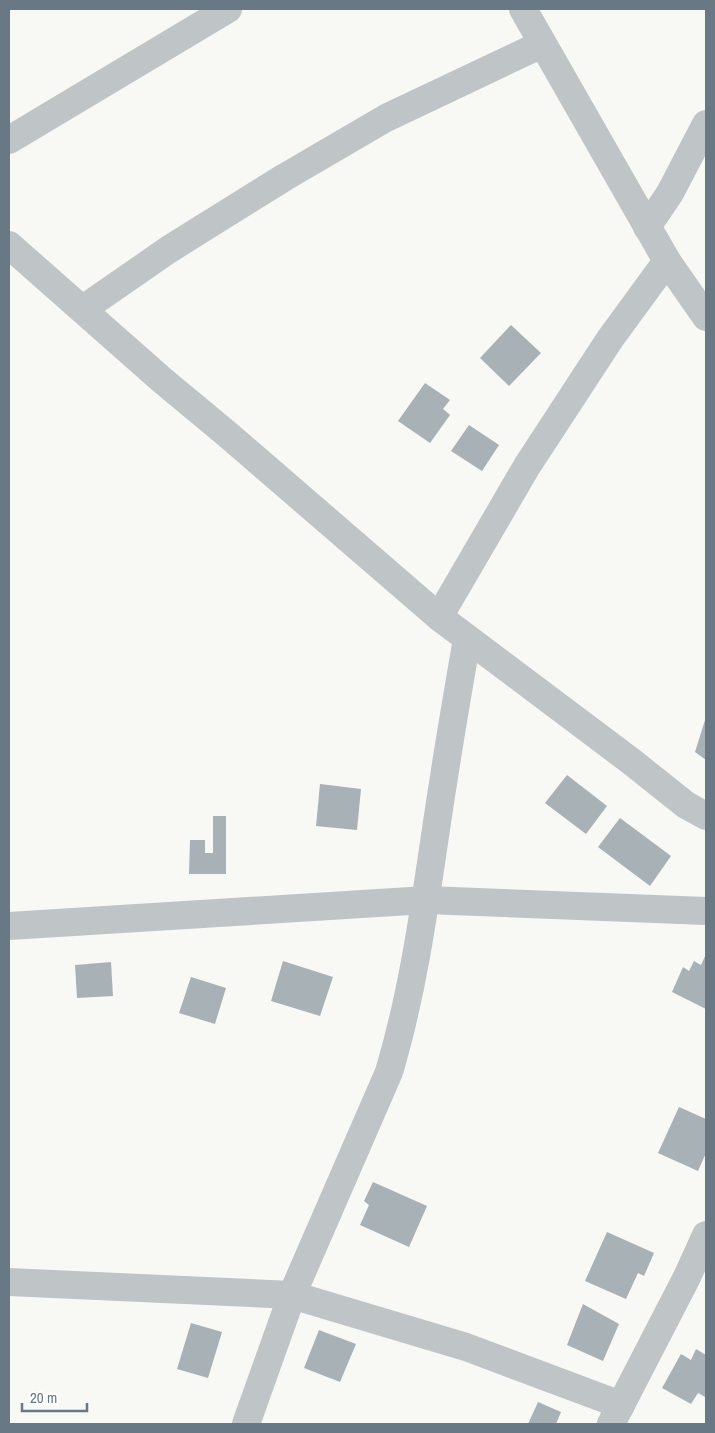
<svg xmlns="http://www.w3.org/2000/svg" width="715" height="1433" viewBox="0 0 715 1433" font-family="'Archivo Narrow',sans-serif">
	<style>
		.building { fill: #a8b1b6 }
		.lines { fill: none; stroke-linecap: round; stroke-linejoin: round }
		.minor { stroke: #bfc4c7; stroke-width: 28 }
	</style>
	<rect width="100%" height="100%" fill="#f8f8f5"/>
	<!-- building -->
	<g class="building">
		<polygon points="511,325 541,353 509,386 480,358"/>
		<polygon points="425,383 450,400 443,409 450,415 430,443 398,421"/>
		<polygon points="469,425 499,445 482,471 451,451"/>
		<polygon points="705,720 706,721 706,760 695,752"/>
		<polygon points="567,775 607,806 586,834 545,803"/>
		<polygon points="320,784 361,789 357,830 316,826"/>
		<polygon points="213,816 226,816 226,874 189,874 190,840 205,840 205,853 213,853"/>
		<polygon points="620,818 671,856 650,886 598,847"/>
		<polygon points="706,954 706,1009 672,992 683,967 689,971 694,961 701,965"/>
		<polygon points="283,961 333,977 320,1016 271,1001"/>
		<polygon points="111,962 113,996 77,998 75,965"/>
		<polygon points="191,977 226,988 215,1024 179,1013"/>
		<polygon points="679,1107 706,1119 706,1153 698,1171 658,1153"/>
		<polygon points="373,1182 427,1206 409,1247 360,1225 369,1205 364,1201"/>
		<polygon points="607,1232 654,1253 644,1276 638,1273 626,1299 585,1281"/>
		<polygon points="583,1304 619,1324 603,1361 567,1345"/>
		<polygon points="191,1323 222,1332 208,1378 177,1369"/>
		<polygon points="319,1330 356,1344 340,1382 304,1368"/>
		<polygon points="696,1349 706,1355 706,1394 705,1397 698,1393 691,1404 662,1388 681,1354 691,1360"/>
		<polygon points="538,1402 561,1412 556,1424 528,1424"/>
	</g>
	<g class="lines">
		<!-- minor -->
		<g class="minor">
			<polyline points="523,9 667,261 706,317"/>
			<polyline points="9,140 228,9"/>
			<polyline points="647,227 670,193 706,124"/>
			<polyline points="9,245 162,380 227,434 439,617 632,762 686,805 706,816"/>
			<polyline points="83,309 168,250 285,177 386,118 542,44"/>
			<polyline points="439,617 527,466 610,339 667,261"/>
			<polyline points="9,926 426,900 706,911"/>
			<polyline points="9,1282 292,1295 466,1347 621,1405"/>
			<path d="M 246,1424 L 292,1295 L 389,1072 C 418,975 428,876 444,777 C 451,731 459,685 467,639"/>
			<polyline points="611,1424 687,1277 706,1235"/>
		</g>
	</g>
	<!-- border -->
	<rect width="715" height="1433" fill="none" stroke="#687885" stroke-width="20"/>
	<!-- scale -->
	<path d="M22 1403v8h65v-8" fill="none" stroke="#687885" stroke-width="2.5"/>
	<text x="30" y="1403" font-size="15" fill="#687885" stroke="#ffffff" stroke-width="4" paint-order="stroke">20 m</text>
</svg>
